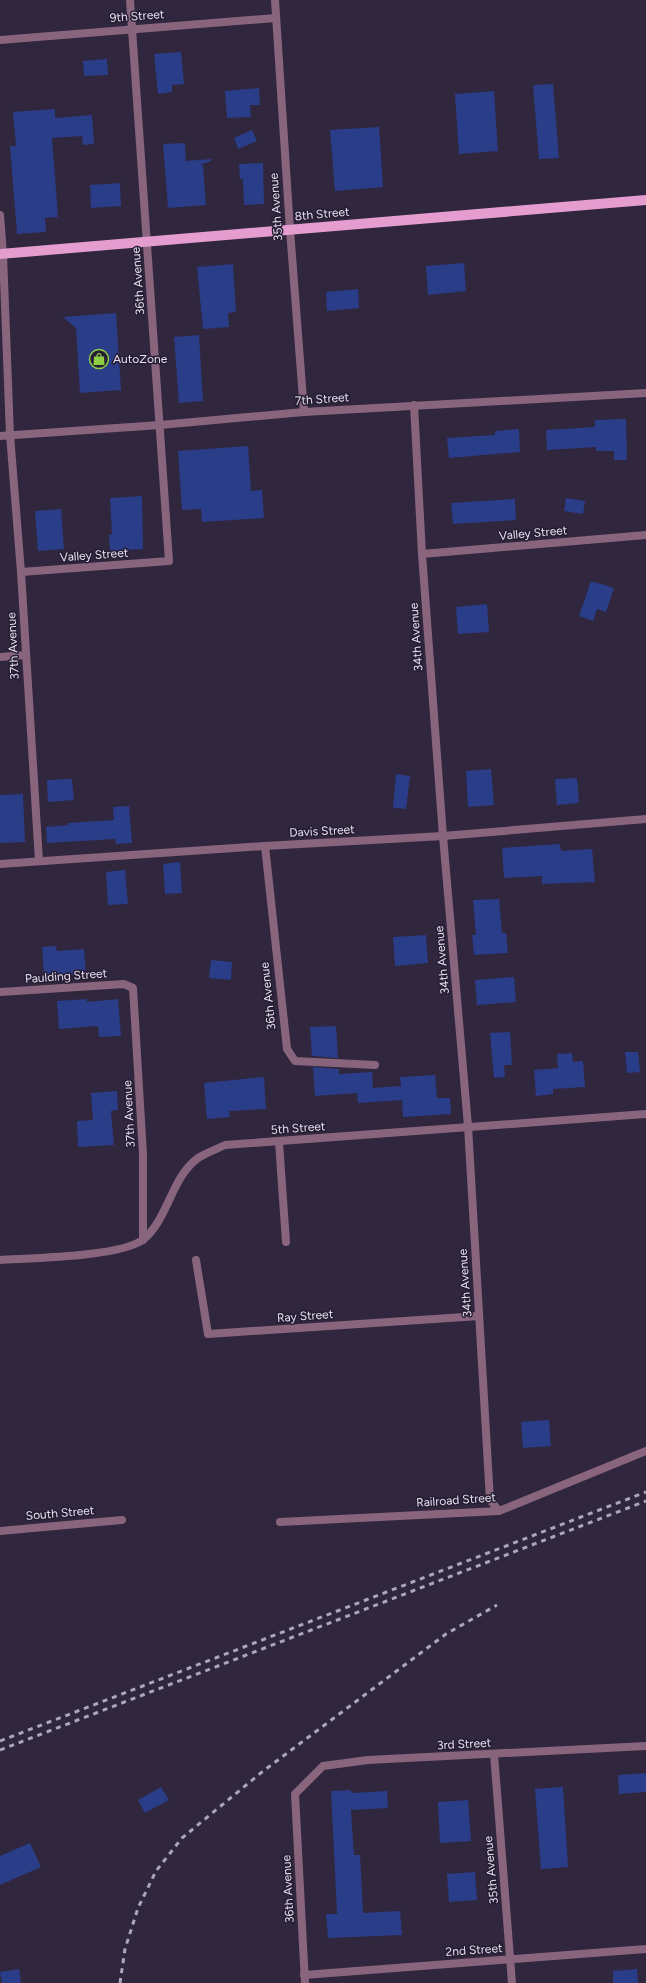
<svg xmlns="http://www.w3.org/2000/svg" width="646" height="1983" viewBox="0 0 646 1983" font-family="Figtree,sans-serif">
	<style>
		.building { fill: #2a3d88 }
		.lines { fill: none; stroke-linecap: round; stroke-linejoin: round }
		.minor { stroke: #88657d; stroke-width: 8 }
		.tertiary { stroke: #88657d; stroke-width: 8 }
		.primary { stroke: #e59ccf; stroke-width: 10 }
		.rail { stroke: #ada6b7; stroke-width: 3; stroke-dasharray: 5 5; stroke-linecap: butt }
		.labels { text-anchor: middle; stroke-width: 3; stroke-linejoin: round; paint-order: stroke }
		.street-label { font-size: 12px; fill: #e7e1f0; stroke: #261c33 }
		.poi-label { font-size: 12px; fill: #e7e1f0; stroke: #261c33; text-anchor: start }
	</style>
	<rect width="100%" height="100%" fill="#30263d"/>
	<!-- building -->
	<g class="building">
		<polygon points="181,52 184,84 172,85 172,92 158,94 154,54"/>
		<polygon points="107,59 108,75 84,76 83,61"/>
		<polygon points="553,84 559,158 539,159 533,85"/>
		<polygon points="259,88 260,105 250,105 251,117 227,118 225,91"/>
		<polygon points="494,91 498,151 459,154 455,94"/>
		<polygon points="55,109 55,118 92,115 94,144 83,145 82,136 52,138 58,217 45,218 46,232 17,234 10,146 16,146 13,112"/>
		<polygon points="379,127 383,187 335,191 330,130"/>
		<polygon points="252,130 257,141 238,149 234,138"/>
		<polygon points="185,143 186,161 211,159 211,161 200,165 203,165 206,205 168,208 163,144"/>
		<polygon points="263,163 264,204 244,205 243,179 240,179 239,164"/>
		<polygon points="120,183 121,206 91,208 90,185"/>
		<polygon points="464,263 466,291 428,295 426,266"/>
		<polygon points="233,264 236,312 228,313 229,327 203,329 197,267"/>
		<polygon points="358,289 359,308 327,311 326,292"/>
		<polygon points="116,313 121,390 80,393 76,328 63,317"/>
		<polygon points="199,335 203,401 179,403 174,337"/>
		<polygon points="626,419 627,460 614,460 614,451 596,451 596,447 547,450 546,430 595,427 595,420"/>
		<polygon points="519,429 520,452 449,458 447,438 495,435 495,431"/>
		<polygon points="248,446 251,491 262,490 264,518 202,522 201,509 182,510 178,451"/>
		<polygon points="142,496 143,549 110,551 109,535 112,534 110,498"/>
		<polygon points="566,498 585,501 583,514 564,511"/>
		<polygon points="515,499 516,520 453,524 451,503"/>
		<polygon points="61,509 64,549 38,551 35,511"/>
		<polygon points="591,581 614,588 606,612 597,609 593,621 579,616"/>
		<polygon points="487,604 489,632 458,634 456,607"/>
		<polygon points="491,769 494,805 468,807 466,771"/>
		<polygon points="396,774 410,776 406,809 393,808"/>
		<polygon points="577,778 579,803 557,805 555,779"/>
		<polygon points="72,779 74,800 48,802 47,780"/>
		<polygon points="23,794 25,842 0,843 0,795"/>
		<polygon points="129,806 132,843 116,844 115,839 47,843 46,827 68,825 68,823 114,820 113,807"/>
		<polygon points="560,844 561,851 592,849 595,882 542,884 542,876 504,878 502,848"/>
		<polygon points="180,862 182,893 165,894 163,864"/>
		<polygon points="125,870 128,904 108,905 106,872"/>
		<polygon points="499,899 502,933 506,933 508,953 474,955 472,935 476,935 473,900"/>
		<polygon points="426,935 428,963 395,966 393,937"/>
		<polygon points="56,946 57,951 84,949 86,974 44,976 42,947"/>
		<polygon points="211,960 232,962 231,980 209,978"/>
		<polygon points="514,977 516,1002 477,1005 475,980"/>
		<polygon points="87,999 87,1002 118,999 121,1036 99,1037 98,1026 59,1029 57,1001"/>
		<polygon points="336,1026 338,1058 312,1056 310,1027"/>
		<polygon points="510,1032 512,1065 504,1065 505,1077 494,1078 490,1033"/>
		<polygon points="625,1052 638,1052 640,1072 627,1073"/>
		<polygon points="572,1053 573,1062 583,1061 585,1087 553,1089 553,1094 536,1096 534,1070 558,1068 557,1054"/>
		<polygon points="313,1067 339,1069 339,1074 372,1072 373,1088 401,1086 400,1077 435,1075 437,1098 450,1098 451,1114 403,1117 402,1100 358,1103 357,1093 315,1096"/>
		<polygon points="264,1077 266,1109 229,1111 230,1117 207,1119 204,1083"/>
		<polygon points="117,1091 118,1110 111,1111 114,1145 78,1147 77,1121 93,1120 91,1093"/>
		<polygon points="549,1420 551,1446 523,1448 521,1422"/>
		<polygon points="646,1773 646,1792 619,1794 618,1775"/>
		<polygon points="161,1787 169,1800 145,1813 138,1800"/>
		<polygon points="563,1787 568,1867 541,1869 535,1789"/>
		<polygon points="351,1790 351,1793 387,1791 388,1808 351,1810 354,1855 360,1855 363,1913 400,1911 402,1935 328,1938 326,1914 337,1914 331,1791"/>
		<polygon points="468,1800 471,1841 440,1843 438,1802"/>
		<polygon points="30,1843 41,1867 0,1885 0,1856"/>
		<polygon points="475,1872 477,1900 449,1902 447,1874"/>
		<polygon points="19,1969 21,1983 2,1983 0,1972"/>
		<polygon points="637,1969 638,1983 613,1983 613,1971"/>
	</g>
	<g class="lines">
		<!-- minor -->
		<g class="minor">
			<polyline points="275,0 290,230 304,412"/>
			<polyline points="0,40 276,18"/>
			<polyline points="0,215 3,254 10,435 21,572 39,861"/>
			<polyline points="414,405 422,554 443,836 468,1126 490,1500 499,1511"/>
			<polyline points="0,436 160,425 304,412 646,393"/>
			<polyline points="422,554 646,535"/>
			<polyline points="21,572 169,561 130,0"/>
			<polyline points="0,657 26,655"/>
			<polyline points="265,846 287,1049 295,1061 375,1065"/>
			<polyline points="0,864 265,846 443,836 646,819"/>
			<polyline points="0,992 124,984 133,988 143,1154 143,1240"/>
			<polyline points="279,1142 286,1242"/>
			<polyline points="196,1260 208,1334 479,1316"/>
			<polyline points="280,1522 499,1511 646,1451"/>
			<polyline points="0,1531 122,1520"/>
			<polyline points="494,1754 512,1983"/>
			<polyline points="304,1975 646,1949"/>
			<polyline points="305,1983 295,1794 323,1766 368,1760 646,1746"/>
		</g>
		<!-- tertiary -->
		<path class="tertiary" d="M 0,1260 C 31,1258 122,1257 144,1239 C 169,1217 171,1178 198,1158 C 206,1153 217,1149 225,1145 L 646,1114"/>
		<!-- primary -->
		<polyline class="primary" points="0,254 646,200"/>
		<!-- rail -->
		<g class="rail">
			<polyline points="0,1741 646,1492"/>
			<polyline points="0,1750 646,1501"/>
			<polyline points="120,1983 125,1949 138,1908 156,1871 182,1838 262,1772 446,1634 497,1605"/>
		</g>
	</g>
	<!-- icons -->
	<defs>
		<symbol id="shop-ring" viewBox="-11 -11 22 22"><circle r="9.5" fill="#261c33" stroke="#8dce44" stroke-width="1.5"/><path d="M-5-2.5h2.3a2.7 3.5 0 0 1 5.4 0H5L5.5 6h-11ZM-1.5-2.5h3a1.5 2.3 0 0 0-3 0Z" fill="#8dce44"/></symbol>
	</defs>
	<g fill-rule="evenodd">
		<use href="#shop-ring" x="88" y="348" width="22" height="22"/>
	</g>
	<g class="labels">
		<!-- street labels -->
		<g class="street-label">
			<text transform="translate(137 16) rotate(-4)" y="4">9th Street</text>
			<text transform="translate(276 207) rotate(-94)" y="4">35th Avenue</text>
			<text transform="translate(322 214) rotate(-5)" y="4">8th Street</text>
			<text transform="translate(138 281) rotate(-94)" y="4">36th Avenue</text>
			<text transform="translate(322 399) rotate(-4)" y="4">7th Street</text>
			<text transform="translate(533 533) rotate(-5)" y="4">Valley Street</text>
			<text transform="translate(94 555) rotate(-4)" y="4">Valley Street</text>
			<text transform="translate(416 637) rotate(-94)" y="4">34th Avenue</text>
			<text transform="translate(13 646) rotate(-93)" y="4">37th Avenue</text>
			<text transform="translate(322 831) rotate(-3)" y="4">Davis Street</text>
			<text transform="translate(442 960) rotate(-95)" y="4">34th Avenue</text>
			<text transform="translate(66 976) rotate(-4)" y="4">Paulding Street</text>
			<text transform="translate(268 996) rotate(-96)" y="4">36th Avenue</text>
			<text transform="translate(129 1114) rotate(-93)" y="4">37th Avenue</text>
			<text transform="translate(298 1128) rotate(-4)" y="4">5th Street</text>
			<text transform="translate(465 1283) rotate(-94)" y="4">34th Avenue</text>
			<text transform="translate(305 1316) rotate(-4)" y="4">Ray Street</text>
			<text transform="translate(456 1500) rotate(-4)" y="4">Railroad Street</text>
			<text transform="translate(60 1513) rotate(-5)" y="4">South Street</text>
			<text transform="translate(464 1744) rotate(-3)" y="4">3rd Street</text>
			<text transform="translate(491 1870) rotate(-95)" y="4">35th Avenue</text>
			<text transform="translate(288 1889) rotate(-93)" y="4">36th Avenue</text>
			<text transform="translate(474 1950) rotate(-4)" y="4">2nd Street</text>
		</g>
		<!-- poi labels -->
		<g class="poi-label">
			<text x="113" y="363">AutoZone</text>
		</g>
	</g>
</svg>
